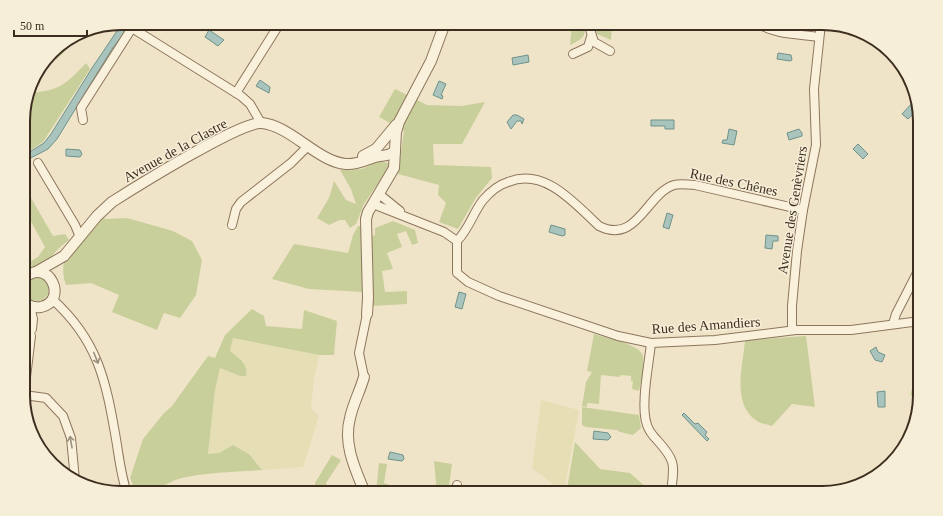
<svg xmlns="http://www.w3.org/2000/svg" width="943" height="516" viewBox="0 0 943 516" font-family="Georgia,serif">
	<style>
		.farmland { fill: #e6deb5 }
		.green { fill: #c9cf9b }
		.water { fill: #a9c4bc; stroke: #6f938a }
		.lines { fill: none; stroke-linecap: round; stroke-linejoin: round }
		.minor-casing { stroke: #8d765c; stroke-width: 10 }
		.tertiary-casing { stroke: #8d765c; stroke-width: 12 }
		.minor { stroke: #faf1dc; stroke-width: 8 }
		.tertiary { stroke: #faf1dc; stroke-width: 10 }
		.oneway { stroke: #9c907e }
		.labels { text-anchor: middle; stroke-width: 3; stroke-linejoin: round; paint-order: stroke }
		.street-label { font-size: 14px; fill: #3d2e20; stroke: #f7eed8 }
		.rim { fill: none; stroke: #3d2e20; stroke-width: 2 }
	</style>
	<rect width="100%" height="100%" fill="#f0e4c8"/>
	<!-- farmland -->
	<g class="farmland">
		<polygon points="233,338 319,355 314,378 311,409 319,416 303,467 262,470 249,454 233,445 219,453 208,454 215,390 220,368 240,376 246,376 244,362 230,351"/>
		<polygon points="541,400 579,410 565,486 562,491 532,468"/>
	</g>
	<!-- green -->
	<g class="green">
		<path d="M 572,23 L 584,23 C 587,37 582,39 570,45 Z"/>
		<polygon points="592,23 612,23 611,40 597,34"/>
		<polygon points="75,36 72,44 56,60 54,58 42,66 56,48"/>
		<path d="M 86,63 L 90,69 L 43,142 L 23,155 L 23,115 L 29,93 C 61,90 65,85 86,63 Z"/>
		<polygon points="395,89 427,105 461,106 485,102 462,144 433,144 434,165 491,167 492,178 475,199 458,229 439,222 446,203 438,195 439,185 398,174 404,131 379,117"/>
		<polygon points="380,161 388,163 388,168 364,204 356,224 350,228 345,220 340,220 329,225 317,218 329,198 334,181 346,200 356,204 351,189 340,170 362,169"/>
		<polygon points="23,184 53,236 65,234 69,240 58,249 47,262 26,271 24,265 38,257 45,247 23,207"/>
		<path d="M 97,216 L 106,219 L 127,218 L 173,231 L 192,241 L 202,260 L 196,295 L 180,318 L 164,313 L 157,330 L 112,312 L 119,295 L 91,283 L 66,285 C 55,254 78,239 97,216 Z"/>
		<polygon points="393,221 415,230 418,243 412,245 406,231 397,234 402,247 387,253 393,269 382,271 385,292 407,291 407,304 371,306 371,237 375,235 375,228"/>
		<polygon points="358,226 363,226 364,292 309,289 272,279 294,244 348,253 353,235"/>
		<circle cx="37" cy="289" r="12"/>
		<path d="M 252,309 L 264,316 L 266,326 L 302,329 L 304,310 L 337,321 L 334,355 L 319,355 L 233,338 L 230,351 C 240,359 248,363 246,376 L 240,376 L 220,368 L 215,390 L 208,454 L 219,453 L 233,445 L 249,454 L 262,470 C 236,472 207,472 182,478 C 163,483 159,493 136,493 L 130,478 L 143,439 L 164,413 L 172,406 L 208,356 L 215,358 L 225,335 Z"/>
		<path d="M 594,334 C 606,338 640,344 643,356 C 645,367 641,380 639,391 L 632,389 L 633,381 L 631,381 L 631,376 L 621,375 L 620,377 L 601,375 L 599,404 L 587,403 L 587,407 L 582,406 L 586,382 L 592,372 L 587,371 Z"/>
		<path d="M 806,336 L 815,407 L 792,404 L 772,426 C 768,424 761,424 757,421 C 731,404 743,366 745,340 Z"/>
		<polygon points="920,363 920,395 919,399 910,395"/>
		<polygon points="582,407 639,415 641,428 633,435 620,432 617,430 586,427 582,425"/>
		<polygon points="575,442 600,469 630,473 647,488 667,485 666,493 568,493 567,489"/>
		<polygon points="332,455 341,460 326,483 329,493 311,493 316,492 315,483"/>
		<polygon points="434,461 452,464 448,493 437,493"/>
		<polygon points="379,463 387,464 384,483 390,485 389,493 376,493"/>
	</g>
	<!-- water -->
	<g class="water">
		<polygon points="119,28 125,32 112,49 57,139 48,149 23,162 23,156 44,143 51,134 92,68"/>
		<polygon points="209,30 224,40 218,46 205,37"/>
		<polygon points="778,53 791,55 792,60 790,61 777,59"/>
		<polygon points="528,55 529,62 513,65 512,58"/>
		<polygon points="260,80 270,87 269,93 256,86"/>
		<polygon points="439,81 446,84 441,95 443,96 442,99 433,95"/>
		<polygon points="914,101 919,108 908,119 902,114"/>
		<polygon points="513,115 517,115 524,119 522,124 521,121 517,121 511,129 507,122"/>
		<polygon points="651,120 674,120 674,129 665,129 665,126 651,126"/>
		<polygon points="729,129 737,131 734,145 722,143 723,140 727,140"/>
		<polygon points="799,129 802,133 802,136 789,140 787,133"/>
		<polygon points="858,144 868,154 863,159 853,149"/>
		<polygon points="66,149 80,150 82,154 80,157 66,156"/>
		<polygon points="667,213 673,215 669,229 663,227"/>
		<polygon points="551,225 565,229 565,235 562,236 549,232"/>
		<polygon points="766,235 778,236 778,241 773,241 772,249 765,248"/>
		<polygon points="459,292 466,294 462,309 455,307"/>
		<polygon points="876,347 878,352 885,355 882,362 875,360 870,351"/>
		<polygon points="885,391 885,407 878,407 877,392"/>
		<polygon points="684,413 695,424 698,423 707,432 705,435 709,439 707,441 682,415"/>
		<polygon points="594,431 608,433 611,437 608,440 593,439"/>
		<polygon points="390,452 403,455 404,459 402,461 388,459"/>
	</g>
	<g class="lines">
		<defs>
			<g id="minor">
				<polyline points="124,23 241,96 250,104 261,123"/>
				<polyline points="588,23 594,42 610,51"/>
				<path d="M 758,23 C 774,35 800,34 819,37"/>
				<polyline points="573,54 588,47 591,37"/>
				<polyline points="236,93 280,23"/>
				<polyline points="83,120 81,108 132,28"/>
				<polyline points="38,163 75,225 80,237"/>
				<polyline points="379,194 400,211"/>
				<path d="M 373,204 L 444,232 L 457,241 C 469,229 473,213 483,200 C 490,192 498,185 508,182 C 545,167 575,204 599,226 C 637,245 646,194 674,185 C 681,183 688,185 695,185 L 803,210"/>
				<polyline points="232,225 236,209 241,202 291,163 308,146"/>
				<polyline points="457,241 457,273 468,282 499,296 618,336 651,343 715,340 796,330 851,330 920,321"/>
				<path d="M 52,299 C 98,340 106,381 116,439 C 119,457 121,476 127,493"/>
				<polyline points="30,306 33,319 32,329"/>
				<polyline points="893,324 896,314 920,267"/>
				<polyline points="792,330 792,306 797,251 803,210 816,145 814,89 821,23"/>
				<path d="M 651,343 C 649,364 640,406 647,425 C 649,431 653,436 657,440 C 677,462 674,465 671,493"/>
				<polyline points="364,377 359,353 367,314"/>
				<polyline points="24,394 31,336"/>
				<polyline points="24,395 46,398 63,416 71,438 75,480"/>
				<polyline points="455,493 457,485"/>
			</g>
			<g id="tertiary">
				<polyline points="363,156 376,149 396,125"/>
				<path d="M 36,272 L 64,256 L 97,216 L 112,202 C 134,188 241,121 262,123 C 291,126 318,162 346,164 C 356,165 366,160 375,157 C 382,155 389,157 395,151"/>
				<path d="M 24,278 C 49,256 69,301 41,307 C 34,308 28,306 24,301"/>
				<polyline points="367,314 368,298 366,219 368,212 394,168 396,132 399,122 431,61 445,23"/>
				<path d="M 364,377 C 360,391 353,404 350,418 C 343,444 355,469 365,493"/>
			</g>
		</defs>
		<!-- minor casing -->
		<use href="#minor" class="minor-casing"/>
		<!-- tertiary casing -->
		<use href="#tertiary" class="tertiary-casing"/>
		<!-- minor -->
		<use href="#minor" class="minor"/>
		<!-- tertiary -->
		<use href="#tertiary" class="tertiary"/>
	</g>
	<!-- one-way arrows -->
	<defs><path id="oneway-shaft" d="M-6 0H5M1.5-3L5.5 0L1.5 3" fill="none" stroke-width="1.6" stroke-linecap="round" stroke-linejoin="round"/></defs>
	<g class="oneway">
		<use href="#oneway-shaft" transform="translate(96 358) rotate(68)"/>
		<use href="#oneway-shaft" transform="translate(71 442) rotate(-100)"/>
	</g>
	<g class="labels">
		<!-- street labels -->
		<g class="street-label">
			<text transform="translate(175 150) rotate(-29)" y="5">Avenue de la Clastre</text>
			<text transform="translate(734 182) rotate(12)" y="5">Rue des Chênes</text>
			<text transform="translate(792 210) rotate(-81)" y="5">Avenue des Genèvriers</text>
			<text transform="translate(706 325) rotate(-4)" y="5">Rue des Amandiers</text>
		</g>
	</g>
	<!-- crop -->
	<path d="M0 0H943V516H0ZM121 30H822A91 91 0 0 1 913 121V395A91 91 0 0 1 822 486H121A91 91 0 0 1 30 395V121A91 91 0 0 1 121 30Z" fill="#f7eed8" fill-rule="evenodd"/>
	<path class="rim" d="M121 30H822A91 91 0 0 1 913 121V395A91 91 0 0 1 822 486H121A91 91 0 0 1 30 395V121A91 91 0 0 1 121 30Z"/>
	<!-- scale -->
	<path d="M14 30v6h73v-6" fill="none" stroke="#3d2e20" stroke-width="2"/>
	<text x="20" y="30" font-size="12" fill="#3d2e20" stroke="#f7eed8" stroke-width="3" paint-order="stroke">50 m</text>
</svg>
